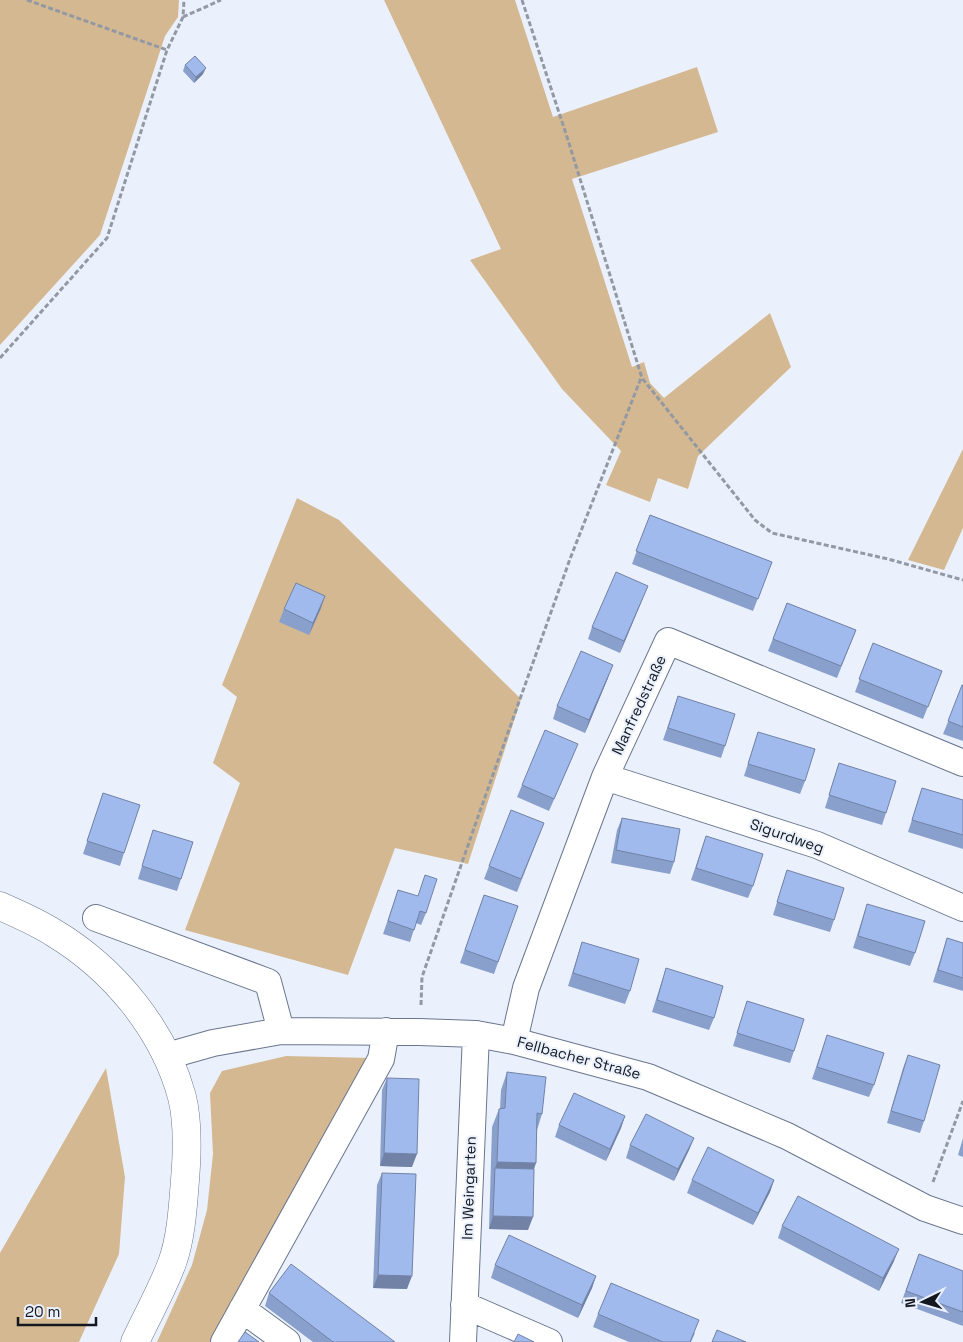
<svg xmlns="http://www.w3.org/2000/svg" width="963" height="1342" viewBox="0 0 963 1342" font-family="'Space Grotesk',sans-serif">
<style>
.green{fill:#d4b892}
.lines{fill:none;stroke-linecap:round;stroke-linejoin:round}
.minor-casing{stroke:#6a768e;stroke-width:28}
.major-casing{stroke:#6a768e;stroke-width:29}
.path{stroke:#9399a3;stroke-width:3;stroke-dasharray:5 2.5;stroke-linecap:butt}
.minor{stroke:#fff;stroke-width:26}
.major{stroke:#fff;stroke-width:28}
.wall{fill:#8aa0cc}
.shaded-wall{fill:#7182a6}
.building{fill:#a1baed;stroke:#7182a6}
.labels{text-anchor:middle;stroke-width:4;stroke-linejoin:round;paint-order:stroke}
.street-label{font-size:15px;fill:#121720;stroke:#ebf1fc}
</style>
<rect width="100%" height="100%" fill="#ebf1fc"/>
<!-- green -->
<path class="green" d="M0,0H179L178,17L165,36L100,235L0,345Z
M384,0H515L553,117L697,67L718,132L572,179L632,367L644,362L650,383L664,398L770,313L791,367L698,456L688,489L658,478L650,502L606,485L621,451L562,389L470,260L501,249Z
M963,449V528L944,570L908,560Z
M297,498L339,520L521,699L468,864L395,848L348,975L185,930L240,783L213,763L237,697L222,685Z
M286,1056L370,1058L213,1342H157L192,1265L207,1210L213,1154L210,1093L222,1071Z
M106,1068L125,1177L119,1254L79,1342H0V1253Z"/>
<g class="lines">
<defs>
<path id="minor" d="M605,777L817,845L963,908
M96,918L268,982L281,1031
M514,1041L526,988L605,777L668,641L963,763
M167,1056L213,1043L281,1031L419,1032L476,1034L514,1041L648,1077L787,1136L925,1208L963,1221
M464,1305L549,1342
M242,1309L287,1342
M224,1342L381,1059L386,1031
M463,1342L476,1034"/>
<path id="major" d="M0,906C18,914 37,922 54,933C114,969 164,1030 182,1097C188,1121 187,1156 185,1180C183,1206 181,1239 172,1263C162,1290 147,1316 135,1342"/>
</defs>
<!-- minor casing -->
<use href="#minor" class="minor-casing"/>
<!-- major casing -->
<use href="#major" class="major-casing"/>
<!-- path -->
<path class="path" d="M27,0L167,50
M522,0L567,137L642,378L755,520L772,533L888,559L963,580
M183,17L221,0
M0,358L107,238L167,50L183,17L184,0
M421,1005L422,977L480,811L570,559L641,378
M933,1182L963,1101"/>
<!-- minor -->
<use href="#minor" class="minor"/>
<!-- major -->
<use href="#major" class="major"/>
</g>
<!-- wall -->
<path class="wall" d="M185,65L203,74L194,83L183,71Z
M650,515L772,562L753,611L632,564Z
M643,598L620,653L588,639L592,627Z
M787,603L856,630L837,678L768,651Z
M321,608L309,635L279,622L284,609Z
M873,643L942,671L923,719L855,692Z
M608,678L585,733L553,719L557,706Z
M963,685V741L943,734Z
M678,696L725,746L721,758L663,740Z
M758,732L805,781L800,794L744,776Z
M573,756L549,811L517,797L522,785Z
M839,763L886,813L882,825L825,808Z
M922,788L963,800V849L908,832Z
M103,793L124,853L120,866L83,854Z
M622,818L674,862L670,874L611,863L617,830Z
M544,823L517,892L484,879L489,866Z
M153,830L181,879L177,891L138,879Z
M706,836L753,886L748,898L691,880Z
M787,870L834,920L830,932L773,915Z
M398,890L426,913L421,925L416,923L410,942L383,934Z
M484,895L518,906L494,974L460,963Z
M867,904L915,953L910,966L853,948Z
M947,938L963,943V991L933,982Z
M582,942L630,991L625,1004L568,986Z
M666,968L714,1018L709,1030L652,1012Z
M747,1001L794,1051L790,1063L733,1046Z
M827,1035L874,1085L869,1097L812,1079Z
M908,1055L924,1121L920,1133L887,1123L903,1068Z
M507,1072L542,1114L537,1130L534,1169L528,1230L489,1229L492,1127L499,1109H500L501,1090Z
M387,1078L412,1167L380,1166L382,1090Z
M625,1116L621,1128L606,1161L555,1137L559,1125Z
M694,1138L689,1150L674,1181L626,1158L630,1145Z
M963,1138V1157L958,1155Z
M382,1173L407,1289L373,1288L377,1185Z
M692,1180H774L770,1192L753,1225L687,1193Z
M782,1226L894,1261L879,1291L778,1238Z
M919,1254L963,1271V1326L901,1303Z
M495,1265L596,1276L592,1288L578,1318L491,1278Z
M269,1293L395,1342H313L265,1306Z
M598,1314L695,1333L691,1342H629L593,1327Z"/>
<!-- shaded-wall -->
<path class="shaded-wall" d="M206,68L203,74L194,83L196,77Z
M648,586L643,598L620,653L624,641Z
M325,596L321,608L309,635L313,623Z
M613,665L608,678L585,733L589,720Z
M625,1116L621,1128L606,1161L610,1149Z
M694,1138L689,1150L674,1181L678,1169Z
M384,1153L417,1154L412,1167L380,1166Z
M497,1162L536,1163L530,1181L495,1168Z
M774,1180L770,1192L753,1225L758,1213Z
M493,1216L533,1217L528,1230L489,1229Z
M899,1249L894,1261L879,1291L883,1278Z
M378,1275L412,1276L407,1289L373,1288Z
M596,1276L592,1288L578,1318L582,1305Z"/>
<!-- building -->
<path class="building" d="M195,56L206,68L196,77L185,65Z
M650,515L772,562L758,599L636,551Z
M616,572L648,586L624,641L592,627Z
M296,583L325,596L313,623L284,609Z
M787,603L856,630L841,666L773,639Z
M873,643L942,671L928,707L859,679Z
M581,651L613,665L589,720L557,706Z
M962,685H963V727L948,721Z
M678,696L735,714L725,746L668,728Z
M545,730L578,744L554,799L522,785Z
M758,732L815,749L805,781L748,764Z
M839,763L896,781L886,813L829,795Z
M922,788L963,800V835L912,820Z
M103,793L140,805L124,853L87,841Z
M511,810L544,823L521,879L489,866Z
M622,818L680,829L674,862L616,850Z
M153,830L193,842L181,879L142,866Z
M706,836L763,854L753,886L696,868Z
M787,870L844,888L834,920L777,902Z
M425,875L437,879L426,913L420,911L414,930L388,921L398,890L418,896Z
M484,895L518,906L498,962L465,950Z
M867,904L925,921L915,953L858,936Z
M947,938L963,943V978L938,970Z
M582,942L639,959L630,991L573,973Z
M666,968L723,986L714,1018L657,1000Z
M747,1001L804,1019L794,1051L737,1033Z
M827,1035L884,1053L874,1085L817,1067Z
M908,1055L940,1065L924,1121L891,1111Z
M507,1072L546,1077L542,1114L537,1113L536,1163L497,1162L499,1109L505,1108Z
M387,1078L419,1079L417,1154L384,1153Z
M574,1093L625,1116L610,1149L559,1125Z
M646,1114L694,1138L678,1169L630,1145Z
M708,1147L774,1180L758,1213L692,1180Z
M495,1168L534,1169L533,1217L493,1216Z
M382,1173L416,1174L412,1276L378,1275Z
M798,1196L899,1249L883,1278L782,1226Z
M509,1235L596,1276L582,1305L495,1265Z
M919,1254L963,1271V1312L906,1291Z
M291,1264L395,1342H333L269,1293Z
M611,1283L699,1320L690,1342H663L598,1314Z
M717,1330L746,1342H712Z
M245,1332L259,1342H238Z
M518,1334L534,1342H514Z"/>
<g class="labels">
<!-- street labels -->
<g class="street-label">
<text transform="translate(639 705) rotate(-65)" y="5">Manfredstraße</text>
<text transform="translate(787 836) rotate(19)" y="5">Sigurdweg</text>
<text transform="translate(579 1058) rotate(15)" y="5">Fellbacher Straße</text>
<text transform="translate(469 1188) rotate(-88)" y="5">Im Weingarten</text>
</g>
</g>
<!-- north arrow -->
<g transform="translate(923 1302) rotate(265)" stroke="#ebf1fc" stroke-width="4" paint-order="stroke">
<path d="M0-4L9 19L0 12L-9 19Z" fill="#121720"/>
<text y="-8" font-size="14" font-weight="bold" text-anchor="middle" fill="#121720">N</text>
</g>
<!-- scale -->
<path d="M18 1317v8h78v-8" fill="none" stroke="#121720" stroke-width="2.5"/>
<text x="25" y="1317" font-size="15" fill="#121720" stroke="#ebf1fc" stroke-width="4" paint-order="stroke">20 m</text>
</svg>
